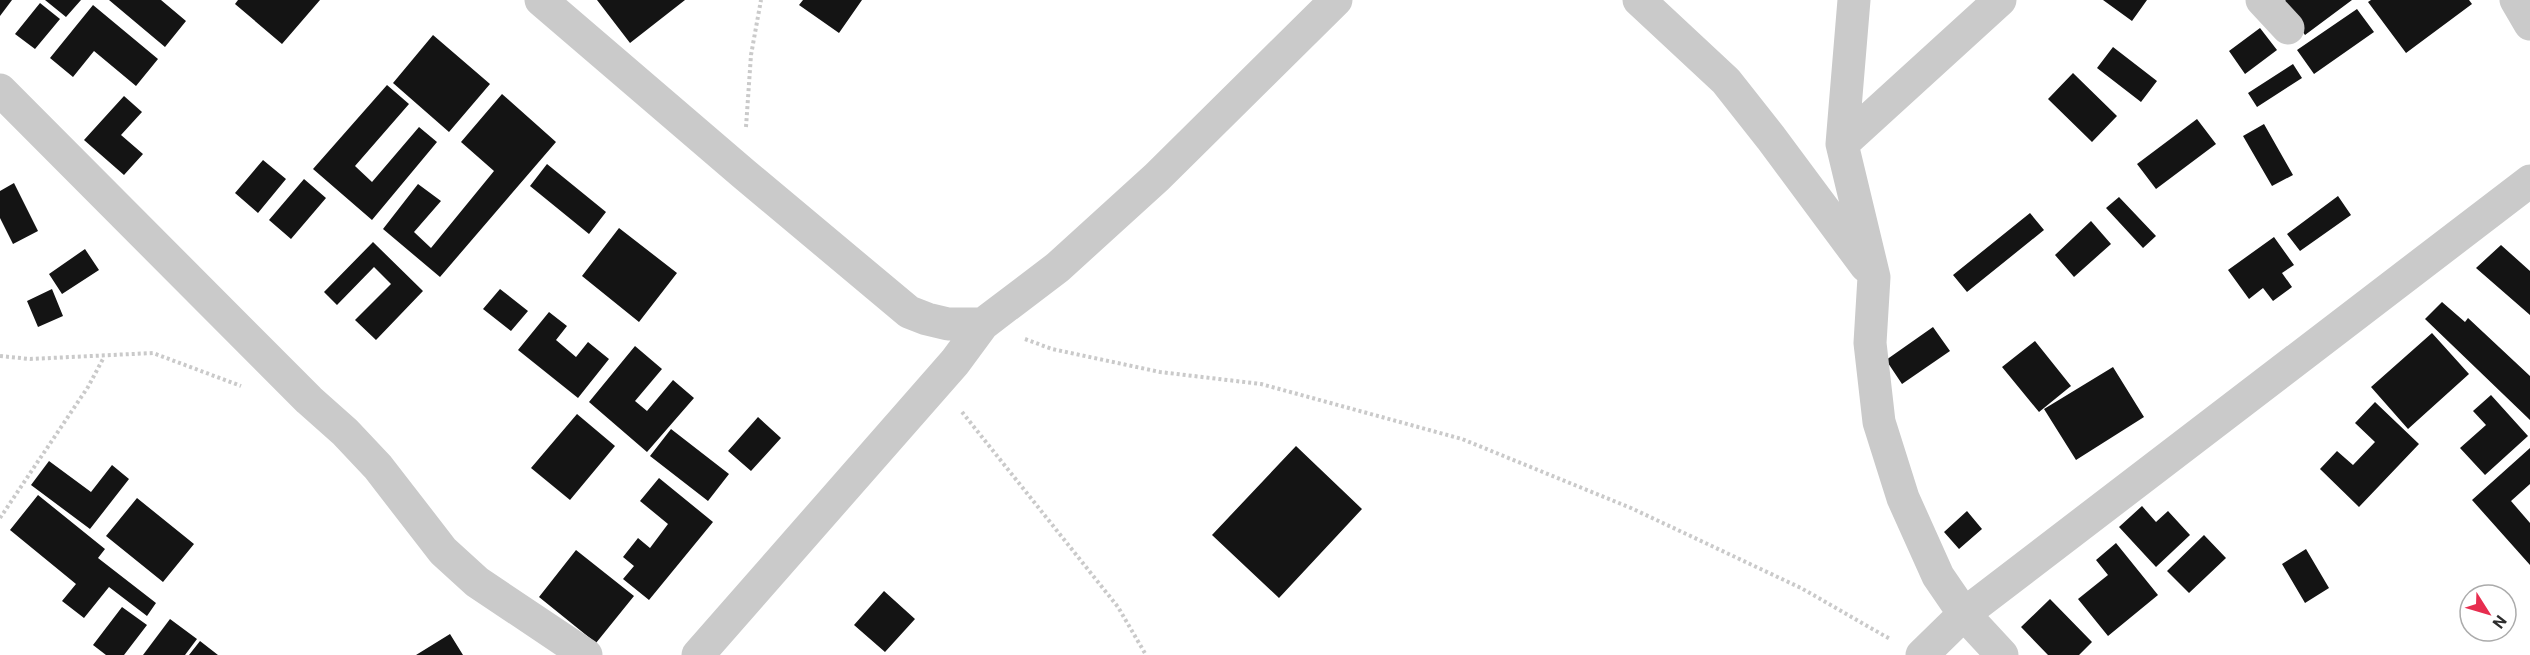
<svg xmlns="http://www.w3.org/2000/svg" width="2530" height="655" viewBox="0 0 2530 655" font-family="Roboto,sans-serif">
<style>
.building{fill:#141414}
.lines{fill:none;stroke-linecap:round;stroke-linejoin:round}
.path{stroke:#cacaca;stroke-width:4;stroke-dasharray:3 3;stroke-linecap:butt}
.minor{stroke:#cacaca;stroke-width:33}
</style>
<rect width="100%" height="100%" fill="#fff"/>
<!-- building -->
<path class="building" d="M0,0H12L0,16Z
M45,0H81L66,17Z
M109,0H161L186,21L165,47Z
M238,0H320L282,44L235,4Z
M597,0H685L630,43Z
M803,0H862L839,33L799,5Z
M2103,0H2147L2132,21Z
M2286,0H2352L2305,35L2282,3Z
M2371,0H2469L2472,4L2406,53L2368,2Z
M40,3L60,19L35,49L15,34Z
M93,5L158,59L136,86L94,51L73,77L50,58Z
M2357,9L2374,32L2314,74L2297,50Z
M2260,28L2277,50L2245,74L2229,51Z
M433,35L490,84L449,132L393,83Z
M2113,47L2157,81L2141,102L2097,68Z
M2293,64L2302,78L2257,107L2248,93Z
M2073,73L2117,116L2092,142L2048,99Z
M387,85L409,104L355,166L372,182L419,127L437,142L372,220L313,169Z
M502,94L556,142L440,277L383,229L418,184L441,201L414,232L431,248L494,171L461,142Z
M124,96L142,112L121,135L143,154L124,175L84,140Z
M2197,119L2216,144L2156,189L2137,164Z
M2264,124L2293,175L2272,186L2243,136Z
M263,160L286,179L258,213L235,193Z
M547,164L606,212L589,234L530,186Z
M304,179L326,198L291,239L269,220Z
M14,183L38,231L13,244L0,218V191Z
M2338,196L2351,215L2300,251L2287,234Z
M2119,197L2156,236L2143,248L2106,208Z
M2030,213L2044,230L1967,292L1953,275Z
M2091,221L2111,244L2074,277L2055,255Z
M619,228L677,273L639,322L582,276Z
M2274,237L2294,265L2282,273L2292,287L2273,301L2263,288L2249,299L2228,270Z
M373,242L423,291L376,340L355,320L391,284L374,267L337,305L324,292Z
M2501,245L2530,271V315L2476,268Z
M85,249L99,270L62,294L49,274Z
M52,289L63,316L38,327L27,301Z
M500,289L528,311L511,331L483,309Z
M2442,302L2465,322L2468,318L2530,376V420L2425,319Z
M549,312L567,326L556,340L576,357L588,342L609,359L578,398L518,350Z
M1933,327L1950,351L1902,384L1886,360Z
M2432,333L2469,374L2408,429L2371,387Z
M2035,341L2071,386L2039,412L2002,367Z
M635,346L662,369L635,401L647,411L673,380L694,398L647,452L589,402Z
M2113,367L2144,417L2076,460L2044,409Z
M2491,395L2528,436L2485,475L2460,448L2486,425L2473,411Z
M2375,402L2419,444L2359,507L2320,469L2337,451L2353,465L2375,442L2355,423Z
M577,414L615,446L570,500L531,468Z
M758,417L781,438L751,471L728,451Z
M671,429L729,474L708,501L650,456Z
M1296,446L1362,509L1279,598L1212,535Z
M2530,448V484L2511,501L2530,523V565L2472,500Z
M49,461L91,492L112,465L129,479L90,529L31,485Z
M659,478L713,522L649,600L623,579L634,566L623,557L638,538L650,548L668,524L640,501Z
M38,495L105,549L98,558L156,603L147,616L109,587L84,618L62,601L76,584L10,530Z
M137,498L194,544L163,582L106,536Z
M2142,506L2156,522L2168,511L2190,535L2156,567L2119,527Z
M1967,511L1982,529L1959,549L1944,532Z
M2204,535L2226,558L2189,593L2167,571Z
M2116,543L2158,595L2108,636L2078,599L2108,575L2096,560Z
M2306,549L2329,588L2305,603L2282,564Z
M576,550L634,596L596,643L539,597Z
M884,591L915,619L885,652L854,625Z
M2050,599L2092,642L2079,655H2048L2021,627Z
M122,607L147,625L124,655H106L93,645Z
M170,619L197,639L185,655H143Z
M450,634L463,655H416Z
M200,641L218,655H189Z"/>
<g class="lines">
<!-- path -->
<path class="path" d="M746,127L751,55L761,0
M1025,339L1052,349L1160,372L1261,384L1462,439L1631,508L1801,588L1890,639
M0,356L30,359L153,353L241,386
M962,412L1118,607L1146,655
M0,518L88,387L104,357"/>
<!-- minor -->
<path class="minor" d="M541,0L744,174L909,312L927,319L948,324H983L1058,267L1157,177L1336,0
M1639,0L1726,81L1771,138L1866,266
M1854,0L1842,144L1874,277L1870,343L1879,422L1903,498L1938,576L1964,614L2002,655
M2262,0L2288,28
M2516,0L2530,24
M0,90L309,400L345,432L378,467L443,551L477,582L586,655
M1842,144L2000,0
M698,655L955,362L983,324
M1922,655L1964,614L2530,181"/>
</g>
<!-- north arrow -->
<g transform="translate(2488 613) rotate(127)"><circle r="28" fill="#ffffff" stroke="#ababab" stroke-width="1.5"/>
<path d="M0-4.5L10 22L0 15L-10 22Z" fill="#e72d4f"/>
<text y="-9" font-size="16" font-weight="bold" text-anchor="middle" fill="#2d2d2d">N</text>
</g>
</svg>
